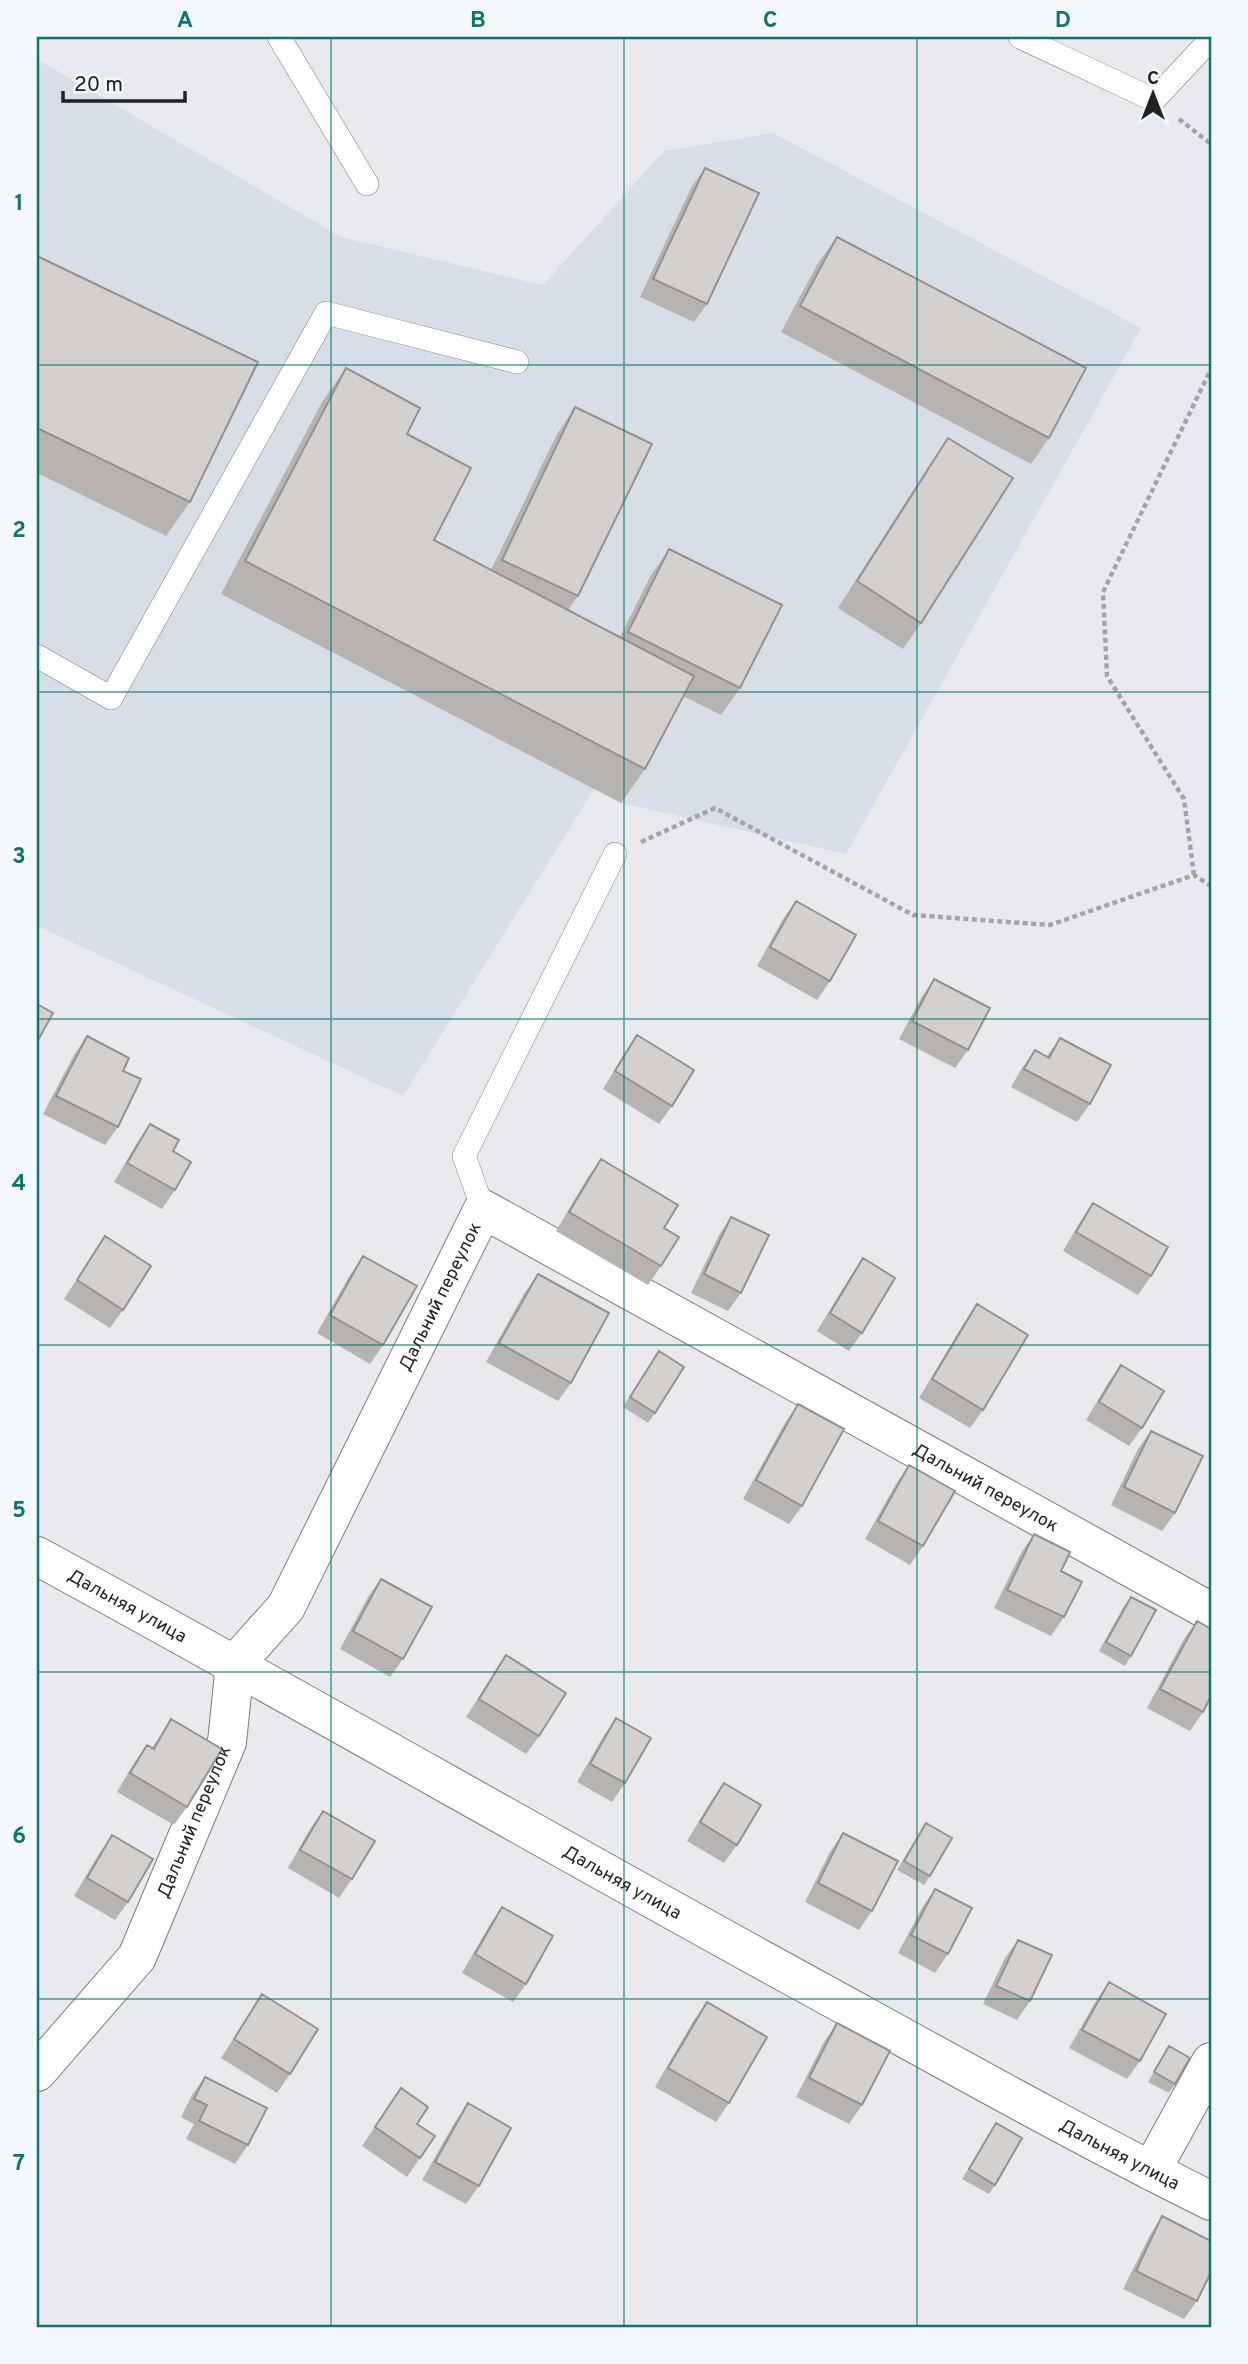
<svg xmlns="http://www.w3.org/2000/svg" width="1248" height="2364" viewBox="0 0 1248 2364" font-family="Overpass,sans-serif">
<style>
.built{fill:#d8dee8}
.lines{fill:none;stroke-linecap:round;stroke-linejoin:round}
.lane-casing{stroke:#7a7c7f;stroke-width:24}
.street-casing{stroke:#7a7c7f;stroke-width:40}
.path{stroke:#a3a4a7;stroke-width:4.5;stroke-dasharray:5 3.5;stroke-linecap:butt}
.lane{stroke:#fff;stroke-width:23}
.street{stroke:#fff;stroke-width:38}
.wall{fill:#b6b3b1}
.building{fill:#d4d0ce;stroke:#949290;stroke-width:2}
.grid{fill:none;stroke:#0f766e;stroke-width:2;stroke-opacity:0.55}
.labels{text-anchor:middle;stroke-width:7;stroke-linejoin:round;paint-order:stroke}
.street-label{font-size:18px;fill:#212223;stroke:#f5f8fb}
.neatline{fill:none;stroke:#0f766e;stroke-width:2.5}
.grid-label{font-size:23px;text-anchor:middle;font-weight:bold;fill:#0f766e}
</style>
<rect width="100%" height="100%" fill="#e8eaee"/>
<!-- built -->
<path class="built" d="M37,59L341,237L543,285L664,151L773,133L1141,328L846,854L621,803L596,786L403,1096L37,926Z"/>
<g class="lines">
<defs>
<path id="lane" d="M279,37L367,184
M1020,37L1154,100L1211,39
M37,656L111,698L326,313L517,362
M483,1209L464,1156L615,854"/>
<g id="street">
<path id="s1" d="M37,1556C313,1706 585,1864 861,2014C977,2078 1092,2142 1211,2201"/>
<path id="s2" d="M37,2072L137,1957L227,1742L235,1664L286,1607L483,1209L1211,1612"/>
<path d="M1151,2171L1211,2062"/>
</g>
</defs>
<!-- lane casing -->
<use href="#lane" class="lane-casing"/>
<!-- street casing -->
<use href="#street" class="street-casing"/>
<!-- path -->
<path class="path" d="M1179,119L1211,144
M641,842L715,808L913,915L1050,925L1194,875L1211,886
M1194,875L1184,799L1107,676L1103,592L1211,369"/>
<!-- lane -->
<use href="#lane" class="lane"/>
<!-- street -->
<use href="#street" class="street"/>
</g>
<!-- wall -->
<path class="wall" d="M705,168L707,304L694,322L640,297L692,186Z
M837,237L1049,438L1031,464L781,332L818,263Z
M37,256L190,502L166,536L37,473Z
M346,368L407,434L434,540L491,570L557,434L575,407L578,596L568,610L620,637L651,575L669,549L740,688L721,715L683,696L645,769L621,803L221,594L322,402Z
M948,438L921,623L903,649L838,608L930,464Z
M796,901L830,981L817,1000L757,966L783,919Z
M934,979L968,1050L955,1068L899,1039L921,998Z
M637,1035L672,1106L659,1124L603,1089L624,1054Z
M87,1036L123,1071L118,1127L105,1145L43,1114L74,1055Z
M1060,1038L1090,1104L1077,1122L1011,1087L1022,1068L1035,1050L1047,1056Z
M150,1124L173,1151L175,1190L162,1209L114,1182L137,1143Z
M601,1159L664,1228L661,1266L648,1285L556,1231L588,1177Z
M1093,1203L1151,1276L1138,1295L1063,1251L1080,1222Z
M731,1217L741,1293L728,1311L691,1293L719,1235Z
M105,1236L123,1310L110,1328L64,1299Z
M363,1256L383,1345L370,1364L317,1333L350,1275Z
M863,1258L862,1333L849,1351L817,1331L850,1277Z
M538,1274L571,1383L558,1401L486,1362L525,1292Z
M977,1304L983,1410L970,1428L919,1398L964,1323Z
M659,1351L655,1413L648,1423L623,1407Z
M1121,1365L1142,1428L1129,1446L1086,1420L1108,1383Z
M798,1404L802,1506L789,1524L743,1499L785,1423Z
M1151,1431L1175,1513L1162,1531L1111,1505L1138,1449Z
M909,1465L923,1546L910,1565L865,1539L896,1484Z
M1034,1534L1061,1571L1064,1617L1051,1636L994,1608L1021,1553Z
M381,1579L403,1659L390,1677L340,1649L368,1597Z
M1131,1597V1656L1125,1666L1099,1651L1124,1606Z
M1197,1621L1203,1712L1190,1731L1147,1708L1184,1639Z
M506,1655L539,1736L526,1754L466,1717Z
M616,1718L625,1783L612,1802L577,1782L603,1737Z
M171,1719L187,1807L174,1825L117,1792L134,1763L147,1745L152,1748Z
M724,1783L737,1845L724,1863L687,1841L711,1801Z
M323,1811L352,1879L339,1898L288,1868L310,1829Z
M926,1823L930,1876L924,1885L897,1870Z
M843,1833L872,1911L859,1930L805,1902L830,1852Z
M112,1835L128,1902L115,1920L74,1896L99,1854Z
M935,1889L948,1954L935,1973L898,1953L922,1908Z
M502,1907L526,1984L513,2002L462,1973L489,1926Z
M1018,1940L1030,2001L1017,2020L983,2004L1005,1958Z
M1109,1982L1140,2061L1127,2079L1069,2048L1096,2001Z
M262,1994L290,2074L277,2093L221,2058Z
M707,2002L729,2103L716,2122L655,2087L694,2020Z
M837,2023L862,2105L849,2124L796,2097L824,2042Z
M1169,2046L1175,2084L1169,2093L1148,2082Z
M205,2077L248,2145L235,2164L186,2139L194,2124L181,2117L192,2095Z
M401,2088L417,2124L435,2136L407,2177L362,2146Z
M468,2103L479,2186L466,2204L422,2180L455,2122Z
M996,2123L995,2185L989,2194L962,2179Z
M1162,2216L1197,2301L1184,2319L1123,2289L1150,2235Z"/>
<!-- building -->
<path class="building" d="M705,168L759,193L707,304L653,279Z
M837,237L1086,368L1049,438L800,306Z
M37,256L258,362L190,502L37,428Z
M346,368L420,408L407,434L471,468L434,540L694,676L645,769L245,561Z
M575,407L652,444L578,596L502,560Z
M948,438L1013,478L921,623L857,581Z
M669,549L782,605L740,688L628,632Z
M796,901L856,935L830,981L770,947Z
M934,979L990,1008L968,1050L912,1021Z
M37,1004L53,1013L37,1042Z
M637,1035L694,1070L672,1106L615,1071Z
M87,1036L129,1058L123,1071L141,1079L118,1127L56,1096Z
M1060,1038L1111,1065L1090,1104L1024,1069L1035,1050L1049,1058Z
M150,1124L179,1140L173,1151L191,1162L175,1190L127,1163Z
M601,1159L678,1205L664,1228L679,1237L661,1266L569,1212Z
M1093,1203L1168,1247L1151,1276L1076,1232Z
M731,1217L769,1235L741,1293L704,1274Z
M105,1236L151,1266L123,1310L77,1280Z
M363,1256L417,1286L383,1345L330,1315Z
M863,1258L895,1278L862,1333L830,1313Z
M538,1274L609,1313L571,1383L499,1343Z
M977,1304L1028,1335L983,1410L932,1379Z
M659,1351L684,1367L655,1413L630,1397Z
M1121,1365L1164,1391L1142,1428L1099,1402Z
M798,1404L844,1429L802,1506L756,1480Z
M1151,1431L1203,1456L1175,1513L1124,1487Z
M909,1465L955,1491L923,1546L878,1521Z
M1034,1534L1070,1552L1061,1571L1082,1582L1064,1617L1007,1590Z
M381,1579L432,1607L403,1659L353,1631Z
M1131,1597L1156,1610L1131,1656L1106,1642Z
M1197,1621L1211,1629V1696L1203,1712L1160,1689Z
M506,1655L566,1693L539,1736L479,1699Z
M616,1718L651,1738L625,1783L590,1764Z
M171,1719L222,1749L187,1807L130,1773L147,1745L154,1749Z
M724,1783L761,1805L737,1845L700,1822Z
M323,1811L375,1841L352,1879L300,1850Z
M926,1823L952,1838L930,1876L904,1861Z
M843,1833L898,1861L872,1911L818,1883Z
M112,1835L153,1859L128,1902L87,1878Z
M935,1889L972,1908L948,1954L911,1935Z
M502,1907L553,1936L526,1984L475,1954Z
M1018,1940L1052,1955L1030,2001L996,1986Z
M1109,1982L1166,2014L1140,2061L1082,2030Z
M262,1994L318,2029L290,2074L234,2039Z
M707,2002L767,2037L729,2103L668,2068Z
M837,2023L890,2051L862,2105L809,2078Z
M1169,2046L1190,2058L1175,2084L1154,2072Z
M205,2077L267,2108L248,2145L199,2121L207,2105L194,2099Z
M401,2088L428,2107L417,2124L435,2136L420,2158L375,2127Z
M468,2103L511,2128L479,2186L435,2162Z
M996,2123L1022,2138L995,2185L969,2169Z
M1162,2216L1211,2241V2272L1197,2301L1136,2271Z"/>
<!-- grid -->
<path class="grid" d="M331,37V2327M624,37V2327M917,37V2327M37,365H1211M37,692H1211M37,1019H1211M37,1345H1211M37,1672H1211M37,1999H1211"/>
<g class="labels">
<!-- street labels -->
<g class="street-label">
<text dy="6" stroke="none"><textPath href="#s2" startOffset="887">Дальний переулок</textPath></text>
<text dy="6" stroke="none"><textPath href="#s2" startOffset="1559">Дальний переулок</textPath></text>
<text dy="6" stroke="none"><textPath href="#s1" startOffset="103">Дальняя улица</textPath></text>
<text dy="6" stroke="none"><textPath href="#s2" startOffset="299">Дальний переулок</textPath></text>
<text dy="6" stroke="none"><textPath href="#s1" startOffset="670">Дальняя улица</textPath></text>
<text dy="6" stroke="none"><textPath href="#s1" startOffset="1237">Дальняя улица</textPath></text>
</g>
</g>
<!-- border -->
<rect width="1248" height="2364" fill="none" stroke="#f5f8fb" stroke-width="77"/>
<!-- north arrow -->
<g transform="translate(1153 94)" stroke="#f5f8fb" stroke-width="5" paint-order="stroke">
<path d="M0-5L12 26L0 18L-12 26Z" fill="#212223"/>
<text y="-10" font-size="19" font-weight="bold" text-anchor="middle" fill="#212223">С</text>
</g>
<!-- scale -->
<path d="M63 91v10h122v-10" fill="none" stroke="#212223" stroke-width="3.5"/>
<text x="74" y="91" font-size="21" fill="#212223" stroke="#f5f8fb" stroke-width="5" paint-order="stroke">20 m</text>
<rect x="38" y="38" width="1172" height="2288" class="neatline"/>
<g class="grid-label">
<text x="185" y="27">A</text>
<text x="478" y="27">B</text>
<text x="770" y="27">C</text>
<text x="1063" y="27">D</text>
<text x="19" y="210">1</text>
<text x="19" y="537">2</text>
<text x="19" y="863">3</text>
<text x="19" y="1190">4</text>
<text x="19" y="1517">5</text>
<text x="19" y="1843">6</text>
<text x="19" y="2170">7</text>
</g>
</svg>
